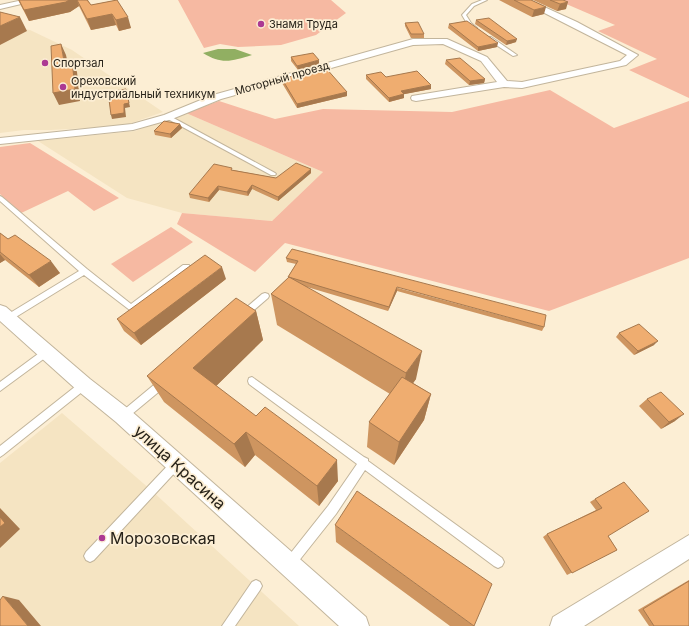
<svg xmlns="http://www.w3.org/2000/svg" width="689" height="626" viewBox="0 0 689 626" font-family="Inter,sans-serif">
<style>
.built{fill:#f5e4c2}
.green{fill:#f6b9a2}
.water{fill:#91af62}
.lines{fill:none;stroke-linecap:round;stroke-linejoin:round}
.lane-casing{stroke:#c2b59c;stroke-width:2}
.street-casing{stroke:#c2b59c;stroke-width:2}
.lane{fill:#fff;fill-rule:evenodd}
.street{fill:#fff;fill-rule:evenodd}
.wall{fill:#ce9560}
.shaded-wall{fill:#a7794e}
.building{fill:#efad70;stroke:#a7794e}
.poi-dot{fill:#ac3993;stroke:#fceed4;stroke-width:1.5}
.labels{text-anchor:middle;stroke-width:3.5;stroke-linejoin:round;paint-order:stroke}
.far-poi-label{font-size:11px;fill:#272219;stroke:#fceed4;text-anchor:start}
.far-street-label{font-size:11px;fill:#272219;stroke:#fceed4}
.near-street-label{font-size:16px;fill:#272219;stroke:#fceed4}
.near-poi-label{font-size:16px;fill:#272219;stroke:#fceed4;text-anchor:start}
</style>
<rect width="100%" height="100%" fill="#fceed4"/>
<!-- built -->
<path class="built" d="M0,24L30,30L72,50L163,112L123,126L51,130H24L0,133Z
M186,113L323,172L272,221L182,213L127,198L38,141L135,131Z
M62,413L151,490L299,626H0V463Z"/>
<!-- green -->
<path class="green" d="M178,0H331L346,13L316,35L281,45L238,47L220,44L204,48Z
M557,0H689V98L629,70L657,59L598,31L615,25Z
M550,90L614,128L689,101V258L549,311L285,243L255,272L177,224L182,213L272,221L323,172L186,113L219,101L275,119L323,109L452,112Z
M30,143L119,198L94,211L68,191L19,214L0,194V147Z
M171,227L193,242L133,282L111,264Z"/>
<!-- water -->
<path class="water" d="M218,49H235L252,55C232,61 222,65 203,53Z"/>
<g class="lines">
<defs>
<path id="lane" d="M482,0H487L474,6L466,15L471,23L477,28L474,29L468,25L462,15L472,4Z
M487,37H491L517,55L513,56L487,39Z
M168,115L275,173L276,174L275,175H271L166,118V116Z
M0,196L2,197L87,269L131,304L183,265H189L190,267L131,311L84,275L11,320H5L4,318L5,316L79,271L0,201Z
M265,293L268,294L269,296L268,298L246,317H240L239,315L240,313L262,294Z
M46,348L49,349L50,352L49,355L0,391V382Z
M252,377L364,457L368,459V461L502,558L504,562L502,566L498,568L494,566L365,470L336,514L294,567L290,569L286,567L284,563L286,559L328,506L357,464L249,384L248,381L249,378Z
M164,378L167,379L168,382L167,385L126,419L123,420L120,419L118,416L120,413L161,379Z
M84,381L87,382L88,385L87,388L3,455L0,457V446L81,382Z
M176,459L180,461L181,464L180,467L94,560L90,562L86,560L84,556L86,552L172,461Z
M256,580L260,582L262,586L260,590L235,626H222L252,582Z"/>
<path id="street" d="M23,0H38L0,9V5Z
M519,0H529L577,22L638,55L626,65L522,88L504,87L416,101L412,100L411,98L412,96L497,82L481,61L443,44L413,45L221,99L172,119L133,130L0,144V138L132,124L164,115L213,95L413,39H447L487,57L507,81L522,82L620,61L627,55Z
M0,305L6,307L90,379L130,410L366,617L369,626H339L116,422L78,391L0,321Z
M689,535V559L584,626H550L553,617Z"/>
</defs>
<!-- lane casing -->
<use href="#lane" class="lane-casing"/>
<!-- street casing -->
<use href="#street" class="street-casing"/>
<!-- lane -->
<use href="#lane" class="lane"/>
<!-- street -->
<use href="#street" class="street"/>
</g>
<!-- wall -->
<path class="wall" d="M18,0H88L91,5L117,0L131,28L119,31L116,25L91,30L79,6L70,12L29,21Z
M499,0H531L544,14L532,17Z
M533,0H563L566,9L557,11Z
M476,20L516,42L506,45L475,24Z
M405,23L424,34V38H411L405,26Z
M449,24L497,47L478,51L448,28Z
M291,57L319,64L298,70L291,61Z
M446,60L485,79L484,83L469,85L445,64Z
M366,75L431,89L404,94V98L389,102L366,79Z
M282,79L347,92V96L297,108L282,83Z
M180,124L182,128L171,138L155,135L154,131Z
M311,169V173L278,201L252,189L248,196L219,190L209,202L190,198L189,194L233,170L276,178Z
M0,233L8,239L60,273L39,287L5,260L0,263Z
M286,258L544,327L542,331L397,291L388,311L307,287L416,379L413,383L431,394L424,420L394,465L367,447L369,422L390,394L277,325L271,294L288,278V277L296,264L287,262Z
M226,279L141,345L124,331L117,319Z
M256,311L263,340L216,386L338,481L319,506L255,455L245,467L164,402L147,376Z
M619,333L654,345L634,355L616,337Z
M647,399L675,421L661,429L639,406Z
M624,482L608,536L617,550L567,575L543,537L547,534L596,510L590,502L595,499Z
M335,525L474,626H450L336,542Z
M689,580V626H649L638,610Z"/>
<!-- shaded-wall -->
<path class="shaded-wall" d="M69,0H77L79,6L70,12L29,21L24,10Z
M568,2L566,9L557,11L560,4Z
M546,7L544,14L532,17L534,10Z
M112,14L116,25L91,30L87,19Z
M20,17L27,31L0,45V26Z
M128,17L131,28L119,31L116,20Z
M517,39L516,42L506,45L507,41Z
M498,43L497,47L478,51V47Z
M61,44L66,55L70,73L64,61Z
M72,60L77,72L80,101L59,105L53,93Z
M319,60V64L298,70L297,66Z
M485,79L484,83L469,85L470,81Z
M431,85V89L400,95L401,91Z
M126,89L130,107L125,108L126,117L112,119L111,115L124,104Z
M347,92V96L297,108V104Z
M404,94V98L389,102V98Z
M180,124L182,128L171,138L170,134Z
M311,169V173L278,201V197Z
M252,185V189L248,196L247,192Z
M218,186L219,190L209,202L208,198Z
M0,254L5,260L0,263Z
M51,261L60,273L39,287L29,275Z
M222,267L226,279L141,345L134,333Z
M397,287V291L388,311L389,307Z
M256,311L263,340L206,396L193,368Z
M658,341L654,345L634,355L638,351Z
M422,351L416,379L401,400L406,373Z
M431,394L424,420L394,465L399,442Z
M684,414L675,421L661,429L669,422Z
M246,432L255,455L245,467L234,444Z
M337,460L338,481L319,506L317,486Z
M0,508L20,529L0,548Z
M3,596L19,600L41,626H28Z"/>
<!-- building -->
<path class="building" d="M19,0H69L66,2L24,10Z
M77,0H87L91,5L117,0L128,17L116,20L112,14L87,19Z
M514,0H531L546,7L534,10Z
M550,0H563L568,2L560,4Z
M0,12L20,17L0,26Z
M489,18L517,39L507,41L476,20Z
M467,21L498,43L478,47L449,24Z
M418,22L424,34H411L405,23Z
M61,44L64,61L72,60L75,89L53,93L51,46Z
M313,53L319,60L297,66L291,57Z
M460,58L485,79L470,81L446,60Z
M325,67L347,92L297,104L282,79Z
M417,71L431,85L401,91L404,94L389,98L366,75L381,72L386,77Z
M126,89L129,103L124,104V113L111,115L108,92Z
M164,121L180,124L170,134L154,131Z
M296,163L311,169L278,197L252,185L247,192L218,186L208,198L189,194L214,164L232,168L231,170L276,178Z
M0,233L8,239L15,235L51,261L29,275L0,252Z
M292,249L546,315L544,327L397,287L389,307L292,278L289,277H288L298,261L286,258Z
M205,255L222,267L134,333L117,319Z
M289,277L422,351L406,373L271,294Z
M236,298L256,311L193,368L256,416L265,407L337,460L317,486L246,432L234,444L147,376Z
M639,324L658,341L638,351L619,333Z
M402,377L431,394L399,442L369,422Z
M661,392L684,414L669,422L647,399Z
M624,482L649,511L608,536L617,550L572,573L547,534L602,508L595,499Z
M357,491L492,584L474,626L335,525Z
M0,517L5,523L0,527Z
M689,581V626H654L643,609Z
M3,596L28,626H0V600Z"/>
<!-- markers -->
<g class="poi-dot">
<circle cx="261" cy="24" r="4"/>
<circle cx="45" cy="63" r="4"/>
<circle cx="63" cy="87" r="4"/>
<circle cx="102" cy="538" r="4"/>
</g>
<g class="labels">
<!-- far-poi labels -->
<g class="far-poi-label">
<text x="269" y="28">Знамя Труда</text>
<text x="53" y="67">Спортзал</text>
<text x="71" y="85">Ореховский<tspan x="71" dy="13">индустриальный техникум</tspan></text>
</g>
<!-- far-street labels -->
<g class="far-street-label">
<text transform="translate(282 78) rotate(-16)" y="4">Моторный проезд</text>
</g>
<!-- near-street labels -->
<g class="near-street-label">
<text transform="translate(180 467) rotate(42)" y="6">улица Красина</text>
</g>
<!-- near-poi labels -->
<g class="near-poi-label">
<text x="110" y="544">Морозовская</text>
</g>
</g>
</svg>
